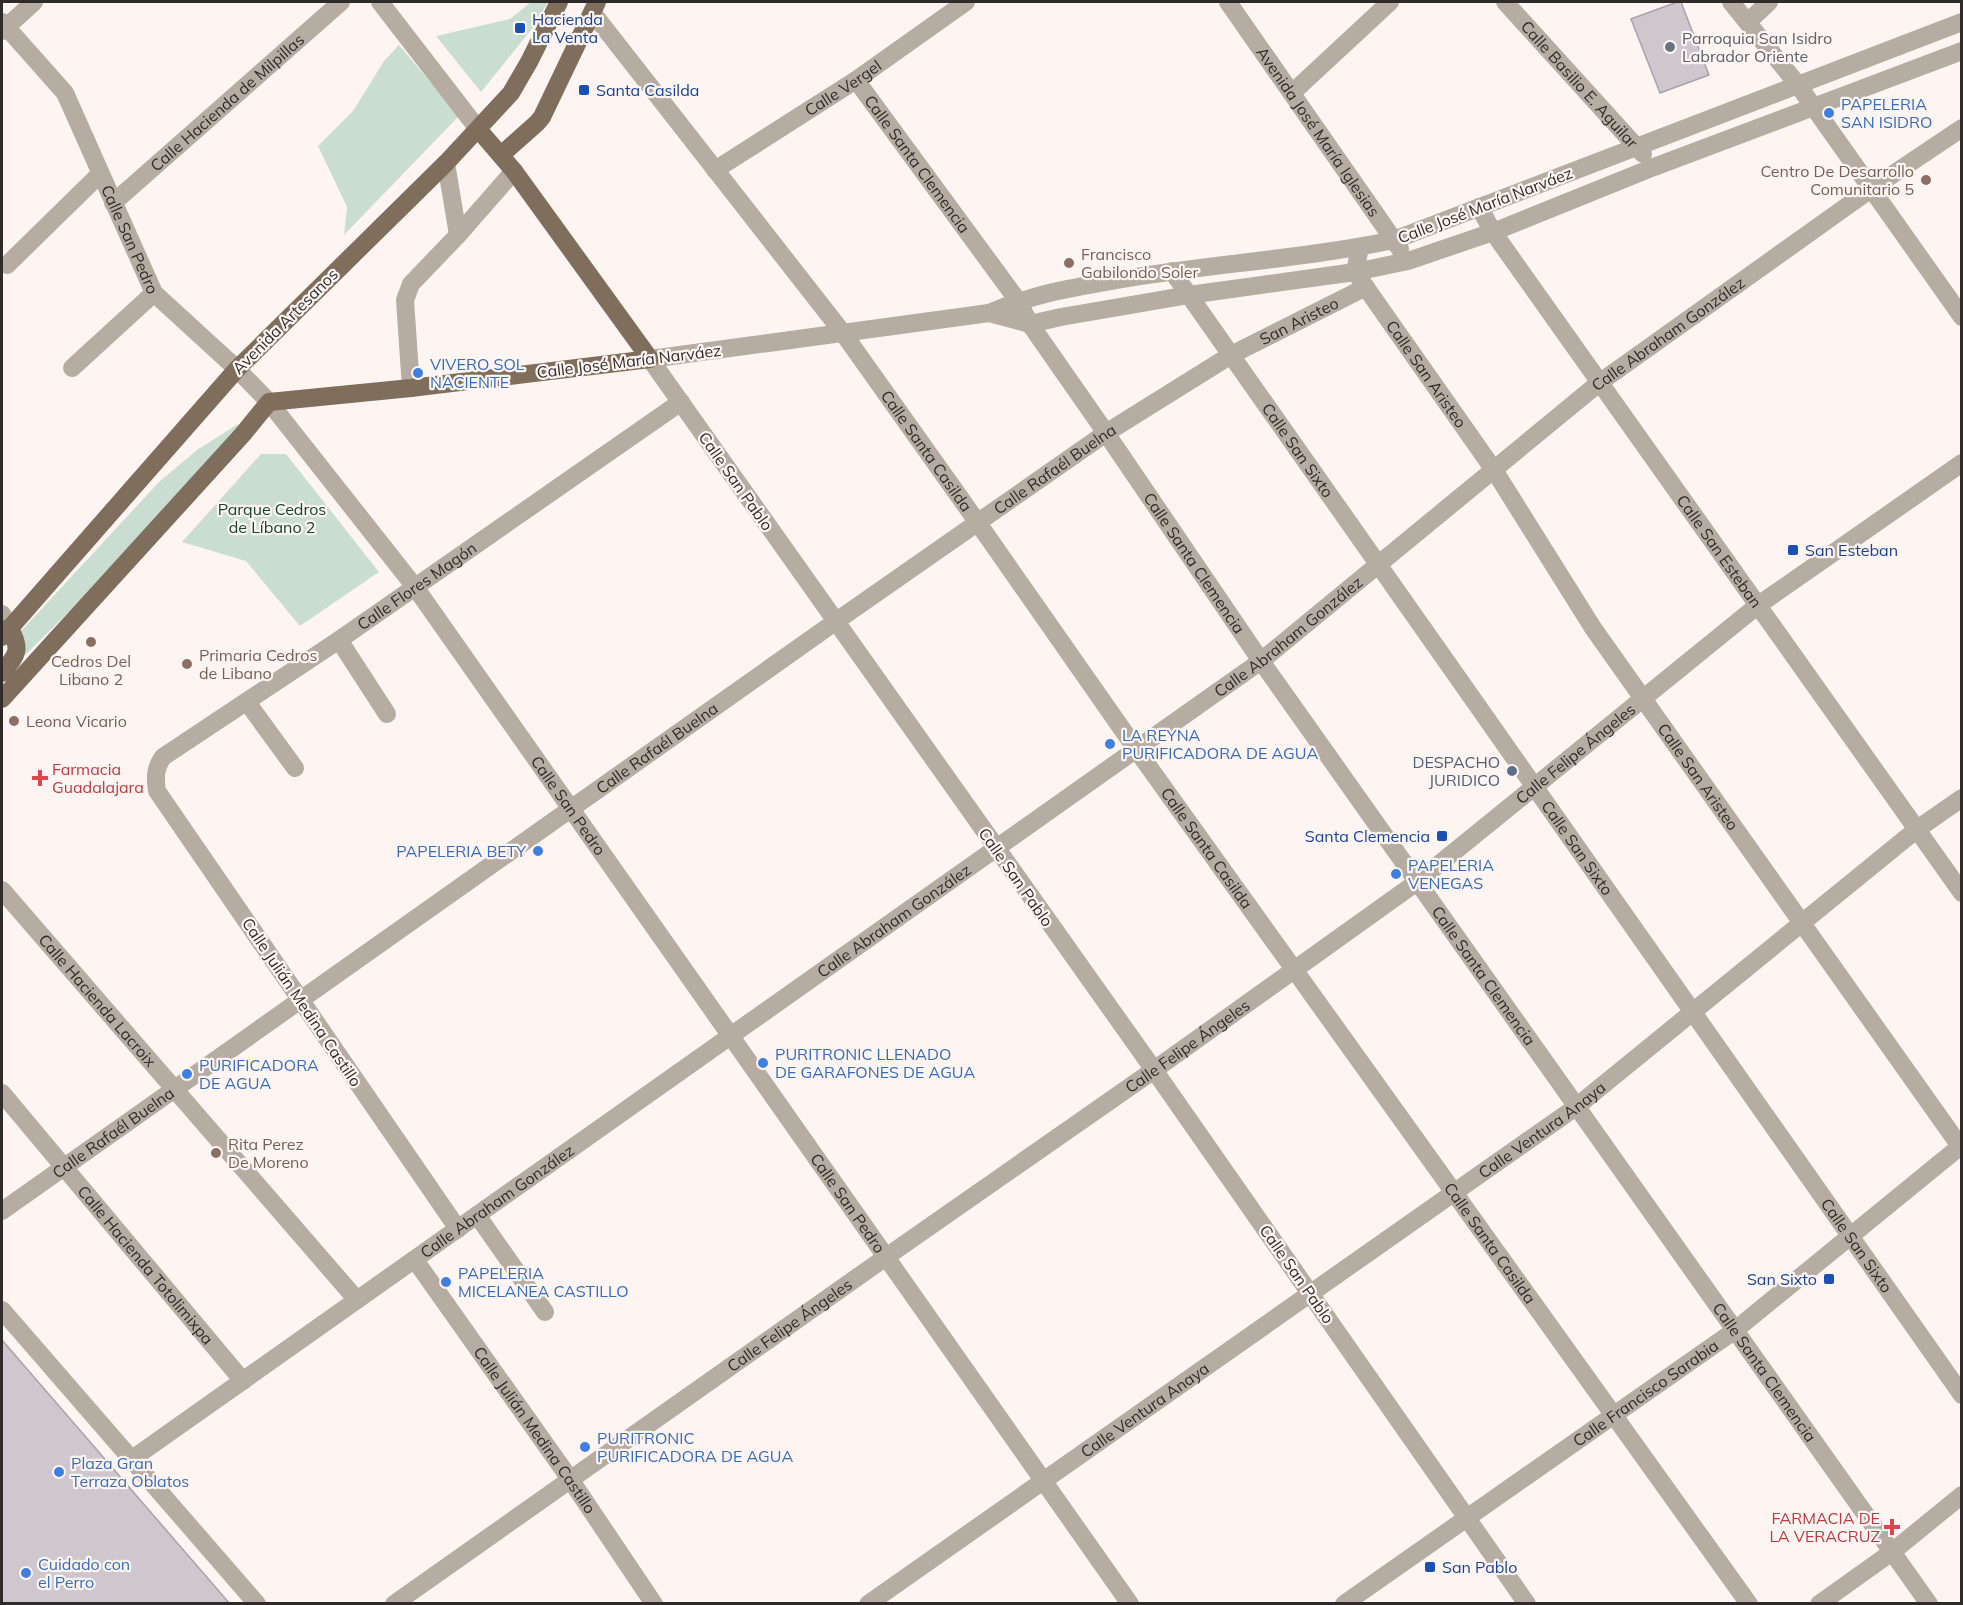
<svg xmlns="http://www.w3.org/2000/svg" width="1963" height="1605" viewBox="0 0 1963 1605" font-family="Mulish,sans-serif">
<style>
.green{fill:#c9ded0}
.building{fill:#cec7ce;stroke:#a9a2a9;stroke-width:1.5}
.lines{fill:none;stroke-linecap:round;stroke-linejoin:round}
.minor{stroke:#b6aca2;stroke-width:18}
.major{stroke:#806e5c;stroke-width:18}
.transit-dot{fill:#1a4fb4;stroke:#fef5f2;stroke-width:2}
.worship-dot{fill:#6b7280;stroke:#fef5f2;stroke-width:2}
.shop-dot{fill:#3f7fe0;stroke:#fef5f2;stroke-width:2}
.education-dot{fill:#8d6e63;stroke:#fef5f2;stroke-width:2}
.service-dot{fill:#5c6f8a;stroke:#fef5f2;stroke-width:2}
.health-dot{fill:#e0444e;stroke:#fef5f2;stroke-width:2}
.labels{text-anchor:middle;stroke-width:4.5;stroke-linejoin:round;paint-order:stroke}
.transit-label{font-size:16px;fill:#164399;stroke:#fef5f2;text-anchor:start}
.worship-label{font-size:16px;fill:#5b616d;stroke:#fef5f2;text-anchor:start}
.street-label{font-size:16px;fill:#2f2b2a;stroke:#fef5f2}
.shop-label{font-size:16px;fill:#366cbe;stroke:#fef5f2;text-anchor:start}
.education-label{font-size:16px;fill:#785e54;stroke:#fef5f2;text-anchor:start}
.park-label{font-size:16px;fill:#11452c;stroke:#fef5f2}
.service-label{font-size:16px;fill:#4e5e75;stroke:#fef5f2;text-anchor:end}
.health-label{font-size:16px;fill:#be3a42;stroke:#fef5f2;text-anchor:start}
</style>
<rect width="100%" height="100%" fill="#fef5f2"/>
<!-- green -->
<path class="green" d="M531,2H548L535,25L481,92L436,36L510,19Z
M399,45L459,116L344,235L347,207L318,146L353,111L384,61Z
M238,424L237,429L118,563L14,666L23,644L22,630L159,482L197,450Z
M261,454H286L379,572L300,626L246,561L182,542Z"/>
<!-- building -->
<path class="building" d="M1677,2H1681L1709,75L1660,93L1631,19Z
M2,1340L230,1604H2Z"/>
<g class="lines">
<!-- minor -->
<g class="minor">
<path d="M380,2L478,129"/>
<path id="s1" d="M1228,2L1400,249"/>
<path id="s2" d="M1505,2L1643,154"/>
<path d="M1731,2L1798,85L1962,317"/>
<path id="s3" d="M592,12L843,333L978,523L1136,749L1749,1604"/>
<path id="s4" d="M2,22L65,93L154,293L237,369L269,402L415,587L1130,1604"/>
<path d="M1748,22L1769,2"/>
<path d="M2,31L34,2"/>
<path id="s5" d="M856,80L1018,301L1030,324L1106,433L1261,661L1929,1604"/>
<path d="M1292,93L1390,2"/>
<path d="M446,163L458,235"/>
<path id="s6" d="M715,170L856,80L966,2"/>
<path id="s7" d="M113,203L341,2"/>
<path id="s8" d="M1479,207L1493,232L1962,893"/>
<path id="s9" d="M1360,247L1355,272L1494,470L1593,628L1962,1149"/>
<path d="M7,265L100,174"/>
<path id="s10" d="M1172,271L1962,1395"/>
<path d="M989,313L1030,324L1061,317L1189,295L1355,272L1408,261L1493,232L1654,167L1962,51"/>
<path d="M72,368L154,293"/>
<path d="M411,388L405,300L411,284L458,235L514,171"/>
<path d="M2,614L10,627"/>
<path d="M339,640L387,714"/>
<path d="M247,702L295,768"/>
<path id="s11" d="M2,890L357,1300"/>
<path id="s12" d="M2,1093L243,1381"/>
<path id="s13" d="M2,1211L835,622L1106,433L1231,355L1366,287"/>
<path d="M477,1215L545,1312"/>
<path id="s14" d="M458,1229L157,791C155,777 155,768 163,757L339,640L681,402"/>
<path id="s15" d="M415,1260L570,1479L654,1604"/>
<path d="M2,1310L257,1604"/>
<path id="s16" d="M132,1459L1261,661L1599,383L1871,189L1962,128"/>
<path id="s17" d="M394,1604L886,1257L1154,1070L1417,882L1757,606L1962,463"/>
<path id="s18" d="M868,1604L1576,1107L1916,830L1962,798"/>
<path id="s19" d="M1344,1604L1734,1331L1962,1145"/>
<path d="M1527,1604L1154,1070L650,359L989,313C1033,294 1071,288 1117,280C1209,264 1303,259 1394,240L1962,22"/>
<path d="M1819,1604L1892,1552L1962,1495"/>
</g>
<!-- major -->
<path class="major" d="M501,155L537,123L542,117L597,2
M2,637L237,369L446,163L511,93L529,62L559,2
M2,673C18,653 21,652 10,627
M2,699L243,434L269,402L411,388L650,359L514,171L478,129"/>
</g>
<!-- markers -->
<g class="transit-dot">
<rect x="514" y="22" width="12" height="12" rx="3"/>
<rect x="578" y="84" width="12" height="12" rx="3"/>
<rect x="1787" y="544" width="12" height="12" rx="3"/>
<rect x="1436" y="830" width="12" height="12" rx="3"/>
<rect x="1823" y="1273" width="12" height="12" rx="3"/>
<rect x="1424" y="1561" width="12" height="12" rx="3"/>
</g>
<circle class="worship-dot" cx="1670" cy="47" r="6"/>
<g class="shop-dot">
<circle cx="1829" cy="113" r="6"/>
<circle cx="418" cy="373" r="6"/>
<circle cx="1110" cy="744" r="6"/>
<circle cx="538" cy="851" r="6"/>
<circle cx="1396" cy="874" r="6"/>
<circle cx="763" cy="1063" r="6"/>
<circle cx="187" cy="1074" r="6"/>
<circle cx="446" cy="1282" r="6"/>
<circle cx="585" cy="1447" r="6"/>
<circle cx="59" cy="1472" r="6"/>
<circle cx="26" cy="1573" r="6"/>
</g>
<g class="education-dot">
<circle cx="1926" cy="180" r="6"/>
<circle cx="1069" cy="263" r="6"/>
<circle cx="91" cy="642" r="6"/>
<circle cx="187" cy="664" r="6"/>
<circle cx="14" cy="721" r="6"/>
<circle cx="216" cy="1153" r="6"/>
</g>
<circle class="service-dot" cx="1512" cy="771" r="6"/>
<g class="health-dot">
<path d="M37 769h6v6h6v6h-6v6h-6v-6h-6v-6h6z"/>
<path d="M1889 1518h6v6h6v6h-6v6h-6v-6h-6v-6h6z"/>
</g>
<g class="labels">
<!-- transit labels -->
<g class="transit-label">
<text x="532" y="25">Hacienda<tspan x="532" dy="18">La Venta</tspan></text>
<text x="596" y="96">Santa Casilda</text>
<text x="1805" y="556">San Esteban</text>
<text x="1430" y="842" text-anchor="end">Santa Clemencia</text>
<text x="1817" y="1285" text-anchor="end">San Sixto</text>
<text x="1442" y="1573">San Pablo</text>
</g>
<!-- worship labels -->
<g class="worship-label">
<text x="1682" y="44">Parroquia San Isidro<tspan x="1682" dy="18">Labrador Oriente</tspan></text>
</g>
<!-- street labels -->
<g class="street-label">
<text dy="6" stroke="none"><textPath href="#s2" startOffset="111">Calle Basilio E. Aguilar</textPath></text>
<text dy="6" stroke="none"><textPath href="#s6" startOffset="152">Calle Vergel</textPath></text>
<text dy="6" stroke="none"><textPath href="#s7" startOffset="152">Calle Hacienda de Milpillas</textPath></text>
<text dy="6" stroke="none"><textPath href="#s1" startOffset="158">Avenida José María Iglesias</textPath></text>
<text dy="6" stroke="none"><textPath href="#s5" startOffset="104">Calle Santa Clemencia</textPath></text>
<text transform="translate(1485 205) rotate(-21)" y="6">Calle José María Narváez</text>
<text dy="6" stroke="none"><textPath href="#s4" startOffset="255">Calle San Pedro</textPath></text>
<text transform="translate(285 321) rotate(-45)" y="6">Avenida Artesanos</text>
<text dy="6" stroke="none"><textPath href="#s13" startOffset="1574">San Aristeo</textPath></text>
<text dy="6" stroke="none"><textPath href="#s16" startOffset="1905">Calle Abraham González</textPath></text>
<text transform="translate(629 361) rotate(-7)" y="6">Calle José María Narváez</text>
<text dy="6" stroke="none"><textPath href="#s9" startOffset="150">Calle San Aristeo</textPath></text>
<text dy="6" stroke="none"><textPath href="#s10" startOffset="219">Calle San Sixto</textPath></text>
<text dy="6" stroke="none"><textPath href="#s3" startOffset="552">Calle Santa Casilda</textPath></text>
<text dy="6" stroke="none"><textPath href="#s13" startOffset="1288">Calle Rafaél Buelna</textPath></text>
<text transform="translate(736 481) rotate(55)" y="6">Calle San Pablo</text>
<text dy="6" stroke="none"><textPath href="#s8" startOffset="420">Calle San Esteban</textPath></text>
<text dy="6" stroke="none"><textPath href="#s5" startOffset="590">Calle Santa Clemencia</textPath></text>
<text dy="6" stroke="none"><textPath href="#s14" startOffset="873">Calle Flores Magón</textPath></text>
<text dy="6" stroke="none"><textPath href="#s16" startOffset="1419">Calle Abraham González</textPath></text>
<text dy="6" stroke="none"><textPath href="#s13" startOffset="802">Calle Rafaél Buelna</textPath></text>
<text dy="6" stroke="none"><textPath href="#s17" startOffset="1456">Calle Felipe Ángeles</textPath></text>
<text dy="6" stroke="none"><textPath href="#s9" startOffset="636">Calle San Aristeo</textPath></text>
<text dy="6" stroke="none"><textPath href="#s4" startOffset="975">Calle San Pedro</textPath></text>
<text dy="6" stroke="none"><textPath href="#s10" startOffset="705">Calle San Sixto</textPath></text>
<text dy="6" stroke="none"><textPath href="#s3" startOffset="1038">Calle Santa Casilda</textPath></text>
<text transform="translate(1016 877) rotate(55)" y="6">Calle San Pablo</text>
<text dy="6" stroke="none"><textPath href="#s16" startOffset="933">Calle Abraham González</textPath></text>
<text dy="6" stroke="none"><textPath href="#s5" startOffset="1094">Calle Santa Clemencia</textPath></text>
<text dy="6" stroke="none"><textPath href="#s11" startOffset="146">Calle Hacienda Lacroix</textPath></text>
<text transform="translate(302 1002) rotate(56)" y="6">Calle Julián Medina Castillo</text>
<text dy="6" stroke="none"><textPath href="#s17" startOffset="970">Calle Felipe Ángeles</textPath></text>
<text dy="6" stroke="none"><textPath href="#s18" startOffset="824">Calle Ventura Anaya</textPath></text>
<text dy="6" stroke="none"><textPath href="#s13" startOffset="136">Calle Rafaél Buelna</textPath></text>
<text dy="6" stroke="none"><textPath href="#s16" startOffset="447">Calle Abraham González</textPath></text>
<text dy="6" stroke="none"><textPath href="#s4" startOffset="1461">Calle San Pedro</textPath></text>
<text dy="6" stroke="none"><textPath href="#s3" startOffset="1524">Calle Santa Casilda</textPath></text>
<text dy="6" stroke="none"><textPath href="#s10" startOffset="1191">Calle San Sixto</textPath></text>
<text dy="6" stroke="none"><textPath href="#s12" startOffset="224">Calle Hacienda Totolimixpa</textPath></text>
<text transform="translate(1297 1274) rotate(55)" y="6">Calle San Pablo</text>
<text dy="6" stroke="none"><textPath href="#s17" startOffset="484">Calle Felipe Ángeles</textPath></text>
<text dy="6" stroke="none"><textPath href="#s5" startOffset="1580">Calle Santa Clemencia</textPath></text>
<text dy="6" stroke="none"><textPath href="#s19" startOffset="368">Calle Francisco Sarabia</textPath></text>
<text dy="6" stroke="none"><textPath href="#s18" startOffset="338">Calle Ventura Anaya</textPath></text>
<text dy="6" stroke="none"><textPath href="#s15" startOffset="208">Calle Julián Medina Castillo</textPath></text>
</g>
<!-- shop labels -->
<g class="shop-label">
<text x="1841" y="110">PAPELERIA<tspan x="1841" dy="18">SAN ISIDRO</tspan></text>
<text x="430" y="370">VIVERO SOL<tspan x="430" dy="18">NACIENTE</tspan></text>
<text x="1122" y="741">LA REYNA<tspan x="1122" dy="18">PURIFICADORA DE AGUA</tspan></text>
<text x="526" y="857" text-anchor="end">PAPELERIA BETY</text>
<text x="1408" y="871">PAPELERIA<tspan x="1408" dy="18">VENEGAS</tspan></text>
<text x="775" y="1060">PURITRONIC LLENADO<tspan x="775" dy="18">DE GARAFONES DE AGUA</tspan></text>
<text x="199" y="1071">PURIFICADORA<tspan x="199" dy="18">DE AGUA</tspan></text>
<text x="458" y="1279">PAPELERIA<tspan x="458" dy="18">MICELANEA CASTILLO</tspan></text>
<text x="597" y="1444">PURITRONIC<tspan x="597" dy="18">PURIFICADORA DE AGUA</tspan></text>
<text x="71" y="1469">Plaza Gran<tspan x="71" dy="18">Terraza Oblatos</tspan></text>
<text x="38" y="1570">Cuidado con<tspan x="38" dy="18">el Perro</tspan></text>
</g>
<!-- education labels -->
<g class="education-label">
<text x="1914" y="177" text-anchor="end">Centro De Desarrollo<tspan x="1914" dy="18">Comunitario 5</tspan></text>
<text x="1081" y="260">Francisco<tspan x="1081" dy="18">Gabilondo Soler</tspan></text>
<text x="199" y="661">Primaria Cedros<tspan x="199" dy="18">de Libano</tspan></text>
<text x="91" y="667" text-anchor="middle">Cedros Del<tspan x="91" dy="18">Libano 2</tspan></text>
<text x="26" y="727">Leona Vicario</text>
<text x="228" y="1150">Rita Perez<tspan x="228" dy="18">De Moreno</tspan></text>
</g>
<!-- park labels -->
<g class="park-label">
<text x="272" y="515">Parque Cedros<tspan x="272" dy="18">de Líbano 2</tspan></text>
</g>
<!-- service labels -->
<g class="service-label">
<text x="1500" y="768">DESPACHO<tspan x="1500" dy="18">JURIDICO</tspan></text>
</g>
<!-- health labels -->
<g class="health-label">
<text x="52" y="775">Farmacia<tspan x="52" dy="18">Guadalajara</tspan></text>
<text x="1880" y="1524" text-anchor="end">FARMACIA DE<tspan x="1880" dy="18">LA VERACRUZ</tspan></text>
</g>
</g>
<!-- border -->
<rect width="1963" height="1605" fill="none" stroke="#2f2b2a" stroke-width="6"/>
</svg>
